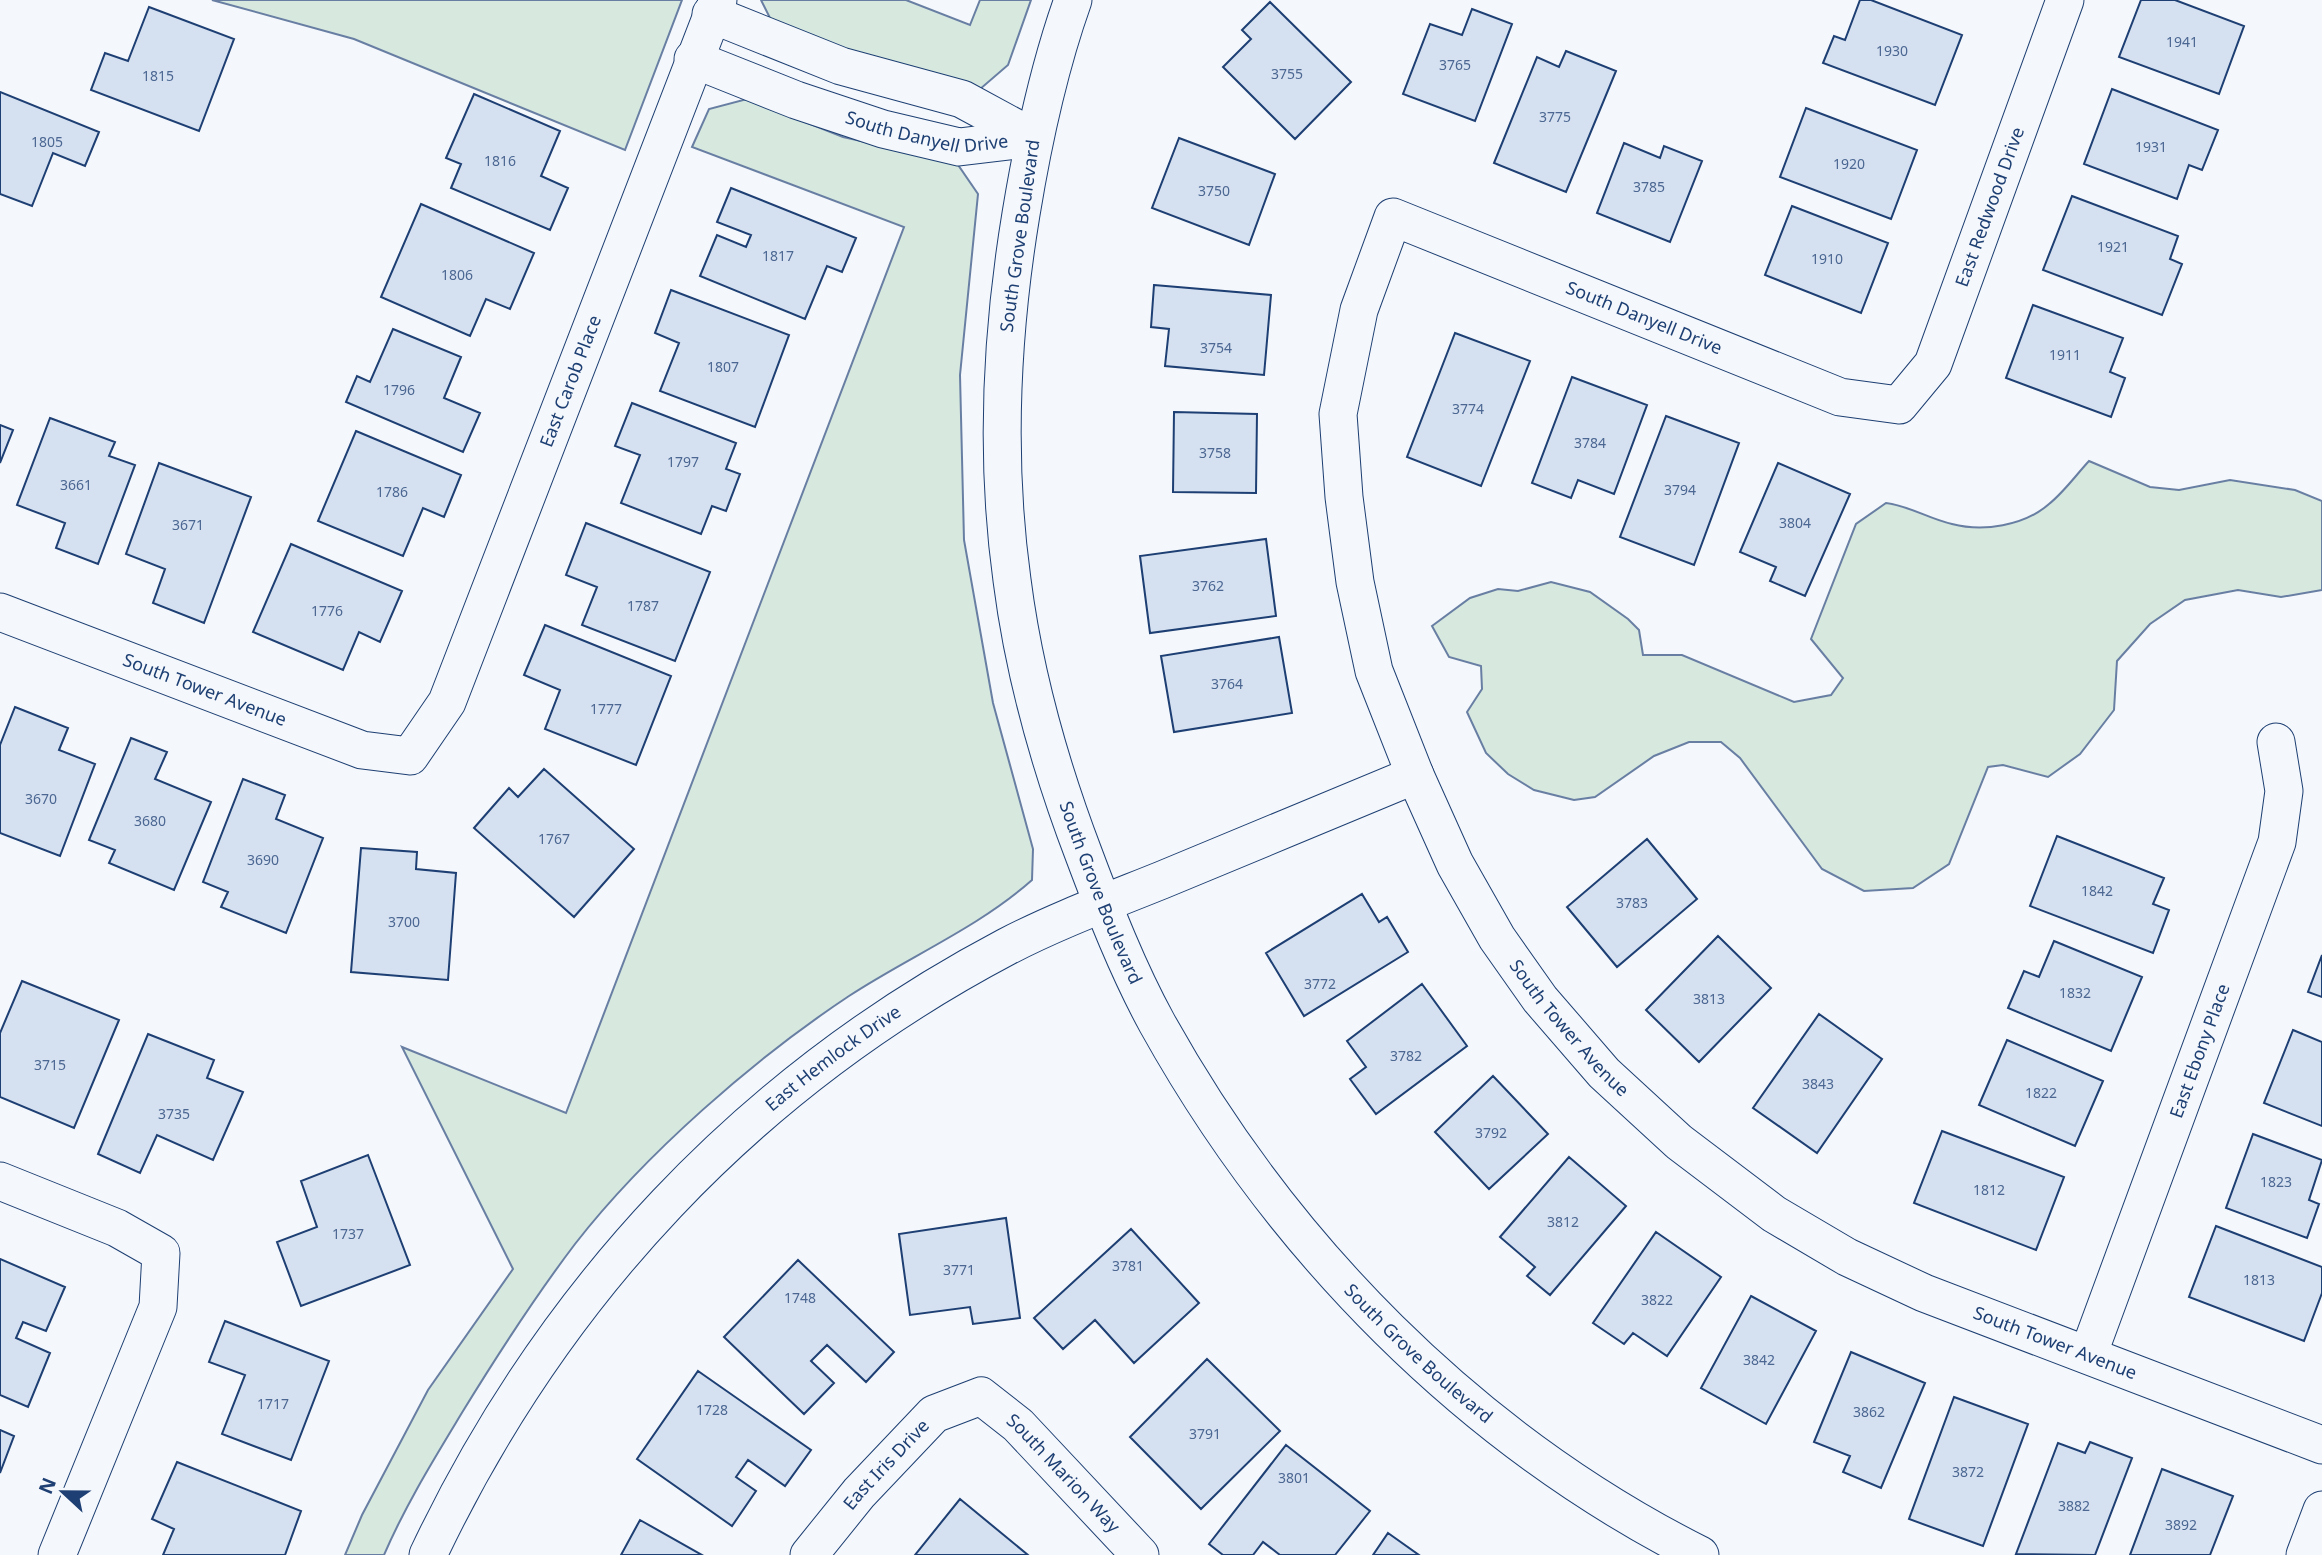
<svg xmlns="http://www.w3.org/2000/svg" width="2322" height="1555" viewBox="0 0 2322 1555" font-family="'Noto Sans',sans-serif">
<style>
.green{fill:#d7e8df;stroke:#687fa3;stroke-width:2}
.building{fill:#d5e0f0;stroke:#1d3f73;stroke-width:2}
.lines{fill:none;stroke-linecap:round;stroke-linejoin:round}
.minor-casing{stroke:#1d3f73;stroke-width:39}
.minor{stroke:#f4f7fb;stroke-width:37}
.labels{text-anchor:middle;stroke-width:5;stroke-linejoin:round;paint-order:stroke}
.number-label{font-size:14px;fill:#4b6792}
.street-label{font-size:18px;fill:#1d3f73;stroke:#f4f7fb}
</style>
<rect width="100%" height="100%" fill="#f4f7fb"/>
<!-- green -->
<path class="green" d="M212,0H682L625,150L354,39Z
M761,0H906L970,25L980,0H1031L1008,65L979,90L775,28Z
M747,99L843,137L956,162L978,194L960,375L964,540L993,703L1033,849L1032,880C978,928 910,956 849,996C754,1059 645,1154 575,1244C534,1298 498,1354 463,1411C434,1459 406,1504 384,1555H345L362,1515L428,1390L513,1269L402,1047L566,1113L904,227L692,147L709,109Z
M2089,461L2150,487L2179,490L2230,480L2295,490L2322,501V590L2281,597L2238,590L2185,600L2150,624L2117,661L2114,710L2080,754L2048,777L2003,765L1988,767L1949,864L1913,888L1864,891L1822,869L1740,758L1721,742H1689L1654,756L1595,797L1574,800L1534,790L1508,774L1486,753L1467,712L1482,689L1481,666L1449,657L1432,626L1470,598L1498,589L1518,591L1551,582L1590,592L1628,619L1639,630L1643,655H1682L1794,702L1831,695L1843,678L1811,639L1856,524L1886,503C1910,506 1929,519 1952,524C1983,532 2024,526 2049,504C2064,492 2076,475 2089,461Z"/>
<!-- building -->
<path class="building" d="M1860,0H1871L1962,35L1935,105L1823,63L1834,36L1845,40Z
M2141,0H2175L2244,26L2219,94L2119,57Z
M1270,2L1351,82L1295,139L1223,67L1251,39L1242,30Z
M149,7L234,39L199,131L91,90L105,53L128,61Z
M1472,9L1512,24L1475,121L1403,94L1430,24L1462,35Z
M1566,51L1616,71L1566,192L1494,163L1537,57L1559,67Z
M2112,89L2218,130L2202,170L2189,165L2177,199L2084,164Z
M0,92L99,132L85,166L53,153L32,206L0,194Z
M474,94L560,131L541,176L568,188L550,230L451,188L461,164L446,158Z
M1806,108L1917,150L1891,219L1780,177Z
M1179,138L1275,174L1249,245L1152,208Z
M1624,143L1660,158L1664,146L1702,161L1670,242L1597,213Z
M731,188L856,238L842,272L827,266L805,319L700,276L717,235L746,247L751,235L717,222Z
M2072,196L2178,236L2170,259L2182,264L2162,315L2043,270Z
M421,204L534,253L510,309L486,299L470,336L381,297Z
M1792,206L1888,243L1861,313L1765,275Z
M1154,285L1271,295L1264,375L1165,366L1169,329L1151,327Z
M671,290L789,335L755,427L660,391L679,343L655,333Z
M2033,305L2123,338L2110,372L2125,378L2111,417L2006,378Z
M393,329L461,357L444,398L480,413L463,452L346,402L357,376L370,382Z
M1455,333L1530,361L1481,486L1407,457Z
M1572,377L1647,405L1614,494L1578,480L1571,498L1532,483Z
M632,403L736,443L726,469L740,474L726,511L712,506L701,534L621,503L640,455L615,446Z
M1174,412L1257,414L1256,493L1173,492Z
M1666,416L1739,443L1694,565L1620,537Z
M50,418L115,442L109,456L135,465L98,564L56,548L65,523L17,505Z
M0,425L13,430L0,463Z
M356,431L461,475L444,517L423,508L403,556L318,521Z
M159,463L251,497L204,623L153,603L165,569L126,554Z
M1778,463L1850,494L1805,596L1770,581L1776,567L1740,552Z
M586,523L710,572L675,661L582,625L597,587L566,575Z
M1266,539L1276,616L1150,633L1140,556Z
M291,544L402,591L380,642L359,632L343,670L253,632Z
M545,625L671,676L636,765L545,729L560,690L524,675Z
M1279,637L1292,713L1174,732L1161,656Z
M15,707L68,728L59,750L95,764L60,856L0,833V745Z
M131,738L167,752L155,779L211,802L174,890L109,863L115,850L89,840Z
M544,769L634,849L574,917L474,828L509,788L518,797Z
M243,779L285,795L276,819L323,838L286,933L221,907L228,892L203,882Z
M2057,836L2164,878L2153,904L2169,910L2153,953L2030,906Z
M1647,839L1697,899L1617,967L1567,907Z
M361,848L417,852L416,869L456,873L448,980L351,972Z
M1362,894L1379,922L1387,917L1408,952L1304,1016L1266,953Z
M1718,936L1771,988L1699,1062L1646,1010Z
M2054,941L2142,977L2111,1051L2008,1008L2024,971L2039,977Z
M2322,955V997L2308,992Z
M22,981L119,1020L74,1128L0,1097V1033Z
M1422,984L1467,1046L1376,1114L1350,1079L1366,1067L1347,1041Z
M1819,1014L1882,1059L1817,1153L1753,1108Z
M2293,1030L2322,1042V1126L2264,1103Z
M148,1034L214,1060L207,1078L243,1092L213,1160L157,1135L140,1173L98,1154Z
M2007,1040L2103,1081L2075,1146L1979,1105Z
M1493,1076L1548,1134L1489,1189L1435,1132Z
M1942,1131L2064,1177L2036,1250L1914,1203Z
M2253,1134L2322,1160L2309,1200L2319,1204L2307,1238L2226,1208Z
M368,1155L410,1265L301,1306L277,1242L317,1227L301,1181Z
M1569,1157L1626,1206L1550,1295L1527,1276L1535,1267L1500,1237Z
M1006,1218L1020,1318L973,1324L970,1307L910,1315L899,1234Z
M2216,1226L2322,1267V1293L2304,1341L2189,1297Z
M1131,1229L1199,1303L1134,1363L1095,1320L1063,1349L1034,1318Z
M1656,1232L1721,1277L1667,1356L1633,1333L1624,1344L1593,1323Z
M0,1259L65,1287L46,1331L23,1322L16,1338L50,1353L28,1407L0,1395Z
M798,1260L894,1352L866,1382L827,1345L811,1361L834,1383L804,1414L724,1337Z
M1751,1296L1816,1331L1766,1424L1701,1388Z
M225,1321L329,1361L291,1460L222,1434L245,1375L209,1362Z
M1851,1352L1925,1383L1881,1488L1843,1472L1850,1456L1814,1442Z
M1207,1359L1280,1431L1201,1509L1130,1437Z
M698,1371L811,1450L785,1486L748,1460L736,1477L756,1491L732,1526L637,1459Z
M1954,1397L2028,1424L1983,1546L1909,1519Z
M0,1430L14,1436L0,1473Z
M2090,1442L2132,1458L2095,1555L2016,1554L2058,1443L2085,1453Z
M1286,1445L1370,1511L1335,1555H1280L1263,1542L1253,1555H1223L1209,1544Z
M177,1462L301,1511L285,1555H163L174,1529L152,1519Z
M2162,1469L2233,1496L2210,1555H2130Z
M960,1499L1028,1555H915Z
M640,1520L702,1555H621Z
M1388,1533L1419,1555H1373Z"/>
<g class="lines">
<defs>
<g id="minor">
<path id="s1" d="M1073,0C1048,70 1033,141 1021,214C1001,335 995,457 1012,580C1024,674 1050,766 1084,855C1105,911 1128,970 1157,1023C1282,1248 1470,1439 1700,1555"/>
<path id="s2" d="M2065,0L1933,364L1899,405L1840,397L1393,217L1359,310L1338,414L1344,497L1355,582L1374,671L1415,775L1455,864L1497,938L1540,999L1604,1073L1679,1142L1774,1214L1847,1257L1924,1293L2322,1445"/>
<path d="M711,14L841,66L962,99L1034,138"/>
<path id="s3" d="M693,59L796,100L883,129L959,147L1034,138"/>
<path id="s4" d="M0,612L362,750L410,756L447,702L718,0"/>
<path d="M0,1181L117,1228L161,1253L158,1307L57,1555"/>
<path id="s5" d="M2088,1355L2277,842L2284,791L2276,742"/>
<path id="s6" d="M428,1555C552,1293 748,1083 1006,947C1056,921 1110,901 1162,880C1246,845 1331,810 1415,775"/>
<path id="s7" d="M809,1555L859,1493L934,1414L981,1396L1018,1425L1140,1555"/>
<path d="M2305,1555L2322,1510"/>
</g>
</defs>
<!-- minor casing -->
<use href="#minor" class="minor-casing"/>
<!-- minor -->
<use href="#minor" class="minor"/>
</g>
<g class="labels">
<!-- number labels -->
<g class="number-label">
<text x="2182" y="47">1941</text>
<text x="1892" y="56">1930</text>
<text x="1455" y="70">3765</text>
<text x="1287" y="79">3755</text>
<text x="158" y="81">1815</text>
<text x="1555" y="122">3775</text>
<text x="47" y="147">1805</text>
<text x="2151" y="152">1931</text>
<text x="500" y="166">1816</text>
<text x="1849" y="169">1920</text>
<text x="1649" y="192">3785</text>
<text x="1214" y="196">3750</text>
<text x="2113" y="252">1921</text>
<text x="778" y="261">1817</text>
<text x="1827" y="264">1910</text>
<text x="457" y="280">1806</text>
<text x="1216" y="353">3754</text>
<text x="2065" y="360">1911</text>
<text x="723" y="372">1807</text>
<text x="399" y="395">1796</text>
<text x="1468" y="414">3774</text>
<text x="1590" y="448">3784</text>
<text x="1215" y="458">3758</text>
<text x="683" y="467">1797</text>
<text x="76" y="490">3661</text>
<text x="1680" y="495">3794</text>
<text x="392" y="497">1786</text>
<text x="1795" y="528">3804</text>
<text x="188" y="530">3671</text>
<text x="1208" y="591">3762</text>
<text x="643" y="611">1787</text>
<text x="327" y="616">1776</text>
<text x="1227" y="689">3764</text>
<text x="606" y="714">1777</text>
<text x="41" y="804">3670</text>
<text x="150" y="826">3680</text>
<text x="554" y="844">1767</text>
<text x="263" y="865">3690</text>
<text x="2097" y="896">1842</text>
<text x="1632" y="908">3783</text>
<text x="404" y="927">3700</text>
<text x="1320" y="989">3772</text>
<text x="2075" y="998">1832</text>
<text x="1709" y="1004">3813</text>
<text x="1406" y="1061">3782</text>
<text x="50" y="1070">3715</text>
<text x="1818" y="1089">3843</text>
<text x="2041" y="1098">1822</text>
<text x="174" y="1119">3735</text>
<text x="1491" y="1138">3792</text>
<text x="2276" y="1187">1823</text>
<text x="1989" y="1195">1812</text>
<text x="1563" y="1227">3812</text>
<text x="348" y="1239">1737</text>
<text x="1128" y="1271">3781</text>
<text x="959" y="1275">3771</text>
<text x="2259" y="1285">1813</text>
<text x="800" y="1303">1748</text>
<text x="1657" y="1305">3822</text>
<text x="1759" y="1365">3842</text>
<text x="273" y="1409">1717</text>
<text x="712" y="1415">1728</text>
<text x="1869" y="1417">3862</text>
<text x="1205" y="1439">3791</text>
<text x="1968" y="1477">3872</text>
<text x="1294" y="1483">3801</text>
<text x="2074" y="1511">3882</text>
<text x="2181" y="1530">3892</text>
</g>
<!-- street labels -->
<g class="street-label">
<text dy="6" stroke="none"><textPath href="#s3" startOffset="247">South Danyell Drive</textPath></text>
<text transform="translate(1990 207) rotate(-70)" y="6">East Redwood Drive</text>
<text transform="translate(1020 236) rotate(-82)" y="6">South Grove Boulevard</text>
<text transform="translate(1644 318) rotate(22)" y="6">South Danyell Drive</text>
<text dy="6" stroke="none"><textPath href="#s4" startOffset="845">East Carob Place</textPath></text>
<text dy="6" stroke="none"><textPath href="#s4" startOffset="219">South Tower Avenue</textPath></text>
<text dy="6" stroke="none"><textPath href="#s1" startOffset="914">South Grove Boulevard</textPath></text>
<text dy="6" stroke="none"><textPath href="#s2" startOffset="1857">South Tower Avenue</textPath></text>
<text dy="6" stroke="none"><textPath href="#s5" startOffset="324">East Ebony Place</textPath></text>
<text dy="6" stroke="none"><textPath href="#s6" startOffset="648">East Hemlock Drive</textPath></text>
<text dy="6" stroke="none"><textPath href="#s2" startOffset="2445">South Tower Avenue</textPath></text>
<text dy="6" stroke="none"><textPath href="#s1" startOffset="1480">South Grove Boulevard</textPath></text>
<text dy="6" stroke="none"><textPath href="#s7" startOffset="119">East Iris Drive</textPath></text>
<text dy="6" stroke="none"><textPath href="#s7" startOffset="352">South Marion Way</textPath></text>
</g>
</g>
<!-- north arrow -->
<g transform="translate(63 1492) rotate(292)" stroke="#f4f7fb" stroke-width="5" paint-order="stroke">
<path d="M0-5L12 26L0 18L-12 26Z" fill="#1d3f73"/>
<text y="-10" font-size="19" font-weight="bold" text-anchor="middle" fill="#1d3f73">N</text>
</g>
</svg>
